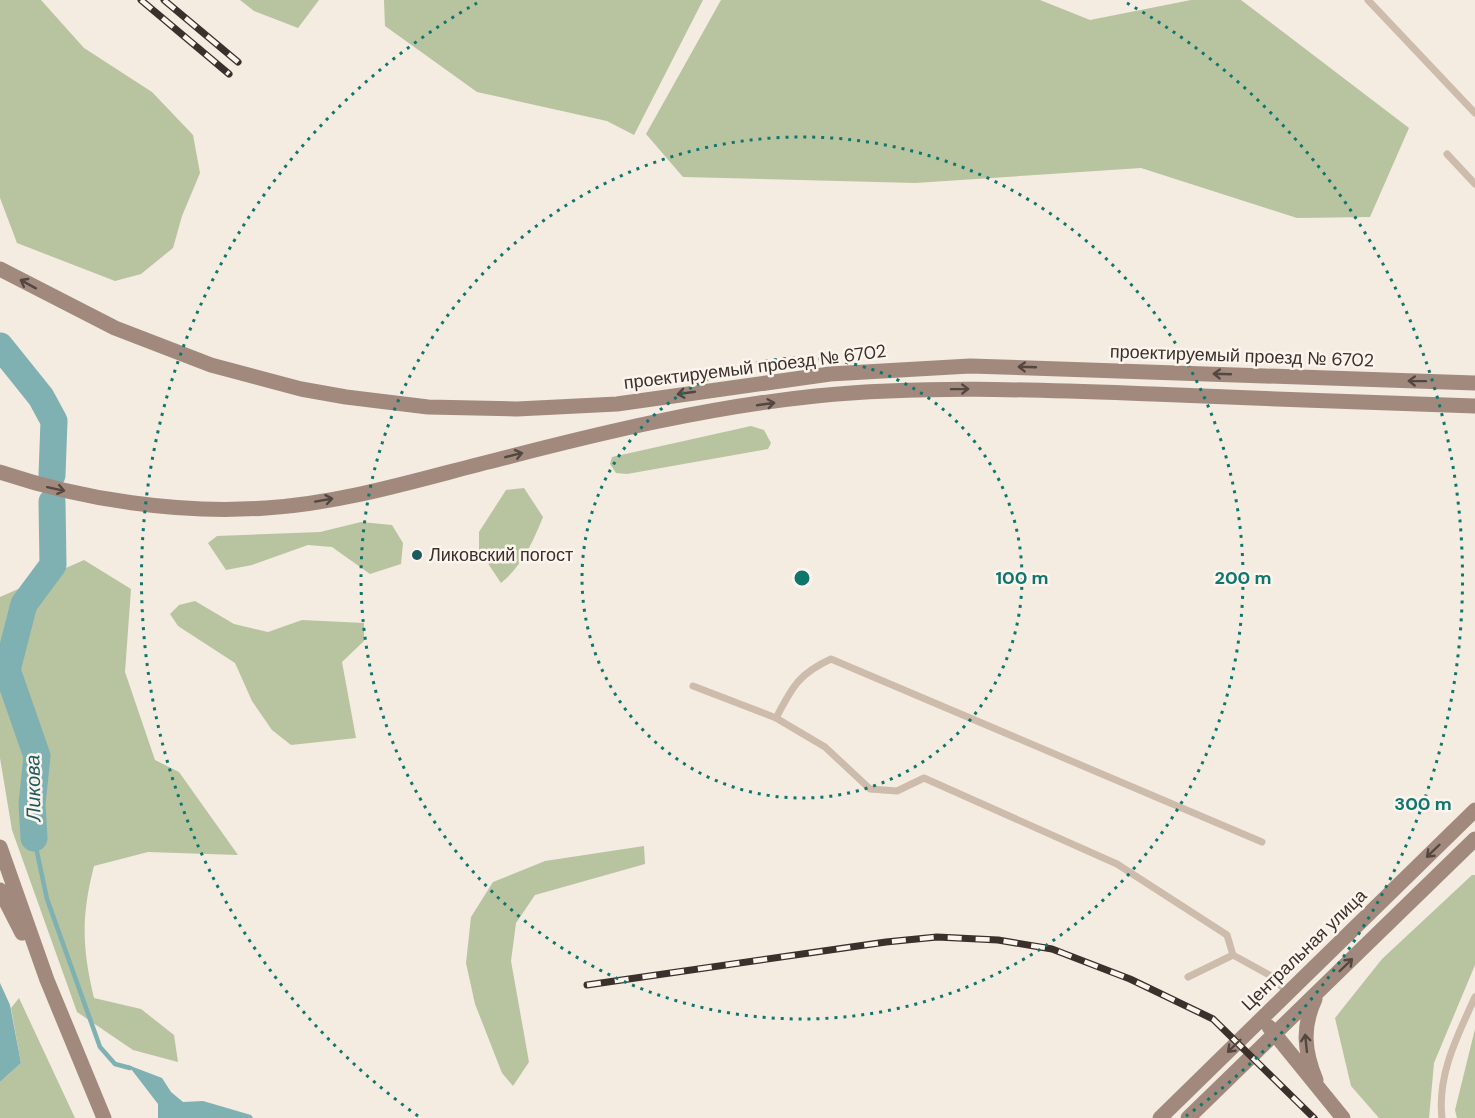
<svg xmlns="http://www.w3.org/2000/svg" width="1475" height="1118" viewBox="0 0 1475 1118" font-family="'DM Sans',sans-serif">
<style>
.green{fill:#b8c4a0}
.water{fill:#7fb0b2}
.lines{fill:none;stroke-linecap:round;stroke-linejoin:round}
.stream{stroke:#7fb0b2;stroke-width:4.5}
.river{stroke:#7fb0b2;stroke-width:27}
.lane{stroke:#cdbbac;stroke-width:7}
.secondary{stroke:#a18a7d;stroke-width:15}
.rail-casing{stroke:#3b302b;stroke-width:7}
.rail{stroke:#fbf5ee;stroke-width:4.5;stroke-dasharray:14;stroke-linecap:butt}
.oneway{stroke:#544640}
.ring{fill:none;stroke:#0f766e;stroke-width:3;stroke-dasharray:3 6}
.poi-dot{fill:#1f5a5e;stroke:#fbf5ee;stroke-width:2}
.labels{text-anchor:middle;stroke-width:5;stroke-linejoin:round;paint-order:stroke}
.street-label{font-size:18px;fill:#3b302b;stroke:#fbf5ee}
.poi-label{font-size:18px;fill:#3b302b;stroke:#fbf5ee;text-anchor:start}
.water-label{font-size:20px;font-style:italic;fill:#1f5a5e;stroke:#fbf5ee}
.centre{fill:#0f766e;stroke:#fbf5ee;stroke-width:3}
.ring-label{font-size:18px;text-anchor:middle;font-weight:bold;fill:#0f766e;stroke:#fbf5ee;stroke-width:5;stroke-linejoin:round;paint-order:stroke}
</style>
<rect width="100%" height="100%" fill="#f4ebe1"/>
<!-- green -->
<path class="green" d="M0,0H41L84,48L152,92L193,135L200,173L182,216L173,248L141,274L115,281L17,243L0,198Z
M240,0H319L298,28L254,11Z
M384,0H703L634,135L607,121L477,92L385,26Z
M721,0H1040L1090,20L1191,0H1241L1409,128L1370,217L1297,218L1141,168L915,183L683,177L646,134Z
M751,426L764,430L771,443L768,449L627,474L616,473L610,464L612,457Z
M524,488L543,517C533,542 522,566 501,583L479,550V532L506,490Z
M361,522L392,525L403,543L401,564L370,574L332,547L308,545L252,565L226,570L208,543L217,536L320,532Z
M84,560L131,589L125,672L155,760L179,772L238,855L148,852L94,866C81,917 82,947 94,998L141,1009L174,1035L178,1062L133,1050L77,1012L12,830L0,758V597Z
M195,601L234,624L268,632L302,620L364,623V641L342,662L356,738L291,745L272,730L252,701L235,663L178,626L170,614L179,605Z
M644,846L645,864L535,895L516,923L511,961L529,1062L513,1086L502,1073L475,1004L466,963L471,917L493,882L545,861Z
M1472,875H1475V965L1434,1063L1429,1118H1379L1351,1086L1335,1018L1382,959Z
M19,998L75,1118H0V1082L21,1063L11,1008Z
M1475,1029V1118H1457L1455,1110Z"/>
<!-- water -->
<path class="water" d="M0,983L10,1005L21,1063L0,1082Z
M128,1065L162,1078L171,1092L183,1102L203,1101L251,1115L253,1118H158V1104Z"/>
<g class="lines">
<!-- stream -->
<path class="stream" d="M34,838L47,899L100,1047L115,1064L130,1068"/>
<!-- river -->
<path class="river" d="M0,346L41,397L54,421L52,475
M34,838L32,804L37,756L7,670L24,604L53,565L52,502"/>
<!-- lane -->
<path class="lane" d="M1368,0L1475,113
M1447,154L1475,184
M693,686L776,718L825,747L870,789L897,791L924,778L1117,864L1227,935L1233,955L1271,976L1288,993
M776,718C792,688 798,674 831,659L1262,842
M1188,977L1233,955
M1442,1118C1437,1074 1458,1035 1475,997"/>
<!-- secondary -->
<path class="secondary" d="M0,269L115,328L211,365L301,389L346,397L428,407L517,409L617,404L830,374L970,366L1475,383
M0,472C84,500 178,514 266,508C346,503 423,478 500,459C604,432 709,407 816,396C928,385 1040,390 1153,394C1260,399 1368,402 1475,406
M0,847L47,980L104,1118
M0,890L22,933
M1315,999C1302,1027 1304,1051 1316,1080
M1269,1027L1343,1118
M1160,1118L1475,810
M1188,1118L1475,839"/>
<defs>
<path id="rail" d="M141,0L229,74
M164,0L238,62
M587,985L886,942L937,937L998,940L1052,949L1130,979L1213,1019L1314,1118"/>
</defs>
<!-- rail casing -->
<use href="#rail" class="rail-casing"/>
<!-- rail -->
<use href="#rail" class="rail"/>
</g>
<!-- one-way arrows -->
<defs><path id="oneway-shaft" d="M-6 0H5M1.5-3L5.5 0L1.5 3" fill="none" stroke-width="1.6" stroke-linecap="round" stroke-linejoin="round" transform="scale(1.5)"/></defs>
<g class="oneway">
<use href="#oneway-shaft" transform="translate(28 284) rotate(-151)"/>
<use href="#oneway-shaft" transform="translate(1027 367) rotate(-178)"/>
<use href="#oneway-shaft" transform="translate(1222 374) rotate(-178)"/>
<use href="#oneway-shaft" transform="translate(1417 381) rotate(-179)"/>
<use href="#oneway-shaft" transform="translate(960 389) rotate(-1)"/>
<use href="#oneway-shaft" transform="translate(686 393) rotate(172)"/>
<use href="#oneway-shaft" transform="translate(766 404) rotate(-8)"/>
<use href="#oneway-shaft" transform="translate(514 455) rotate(-14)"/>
<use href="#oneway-shaft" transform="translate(56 489) rotate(12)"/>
<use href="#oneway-shaft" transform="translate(324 500) rotate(-10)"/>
<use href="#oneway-shaft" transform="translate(1433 851) rotate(136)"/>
<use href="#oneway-shaft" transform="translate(1346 965) rotate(-44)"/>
<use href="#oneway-shaft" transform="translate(1306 1043) rotate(-96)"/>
<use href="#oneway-shaft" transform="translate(1234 1046) rotate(136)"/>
</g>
<!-- distance rings -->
<g class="ring">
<circle cx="802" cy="578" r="220"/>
<circle cx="802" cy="578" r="441"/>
<path d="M418 1116A661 661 0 0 1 477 3M1127 3A661 661 0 0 1 1186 1116"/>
</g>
<!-- markers -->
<circle class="poi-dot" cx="417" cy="555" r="6"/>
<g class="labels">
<!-- street labels -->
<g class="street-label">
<text transform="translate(1242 356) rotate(2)" y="6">проектируемый проезд № 6702</text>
<text transform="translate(755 367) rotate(-7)" y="6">проектируемый проезд № 6702</text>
<text transform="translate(1304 950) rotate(-44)" y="6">Центральная улица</text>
</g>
<!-- poi labels -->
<g class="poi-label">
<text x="429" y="561">Ликовский погост</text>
</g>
<!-- water labels -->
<g class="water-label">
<text transform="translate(33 788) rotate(-91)" y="7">Ликова</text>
</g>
</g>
<circle cx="802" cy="578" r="9" class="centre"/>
<g class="ring-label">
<text x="1022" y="584">100 m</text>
<text x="1243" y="584">200 m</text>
<text x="1423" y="810">300 m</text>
</g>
</svg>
